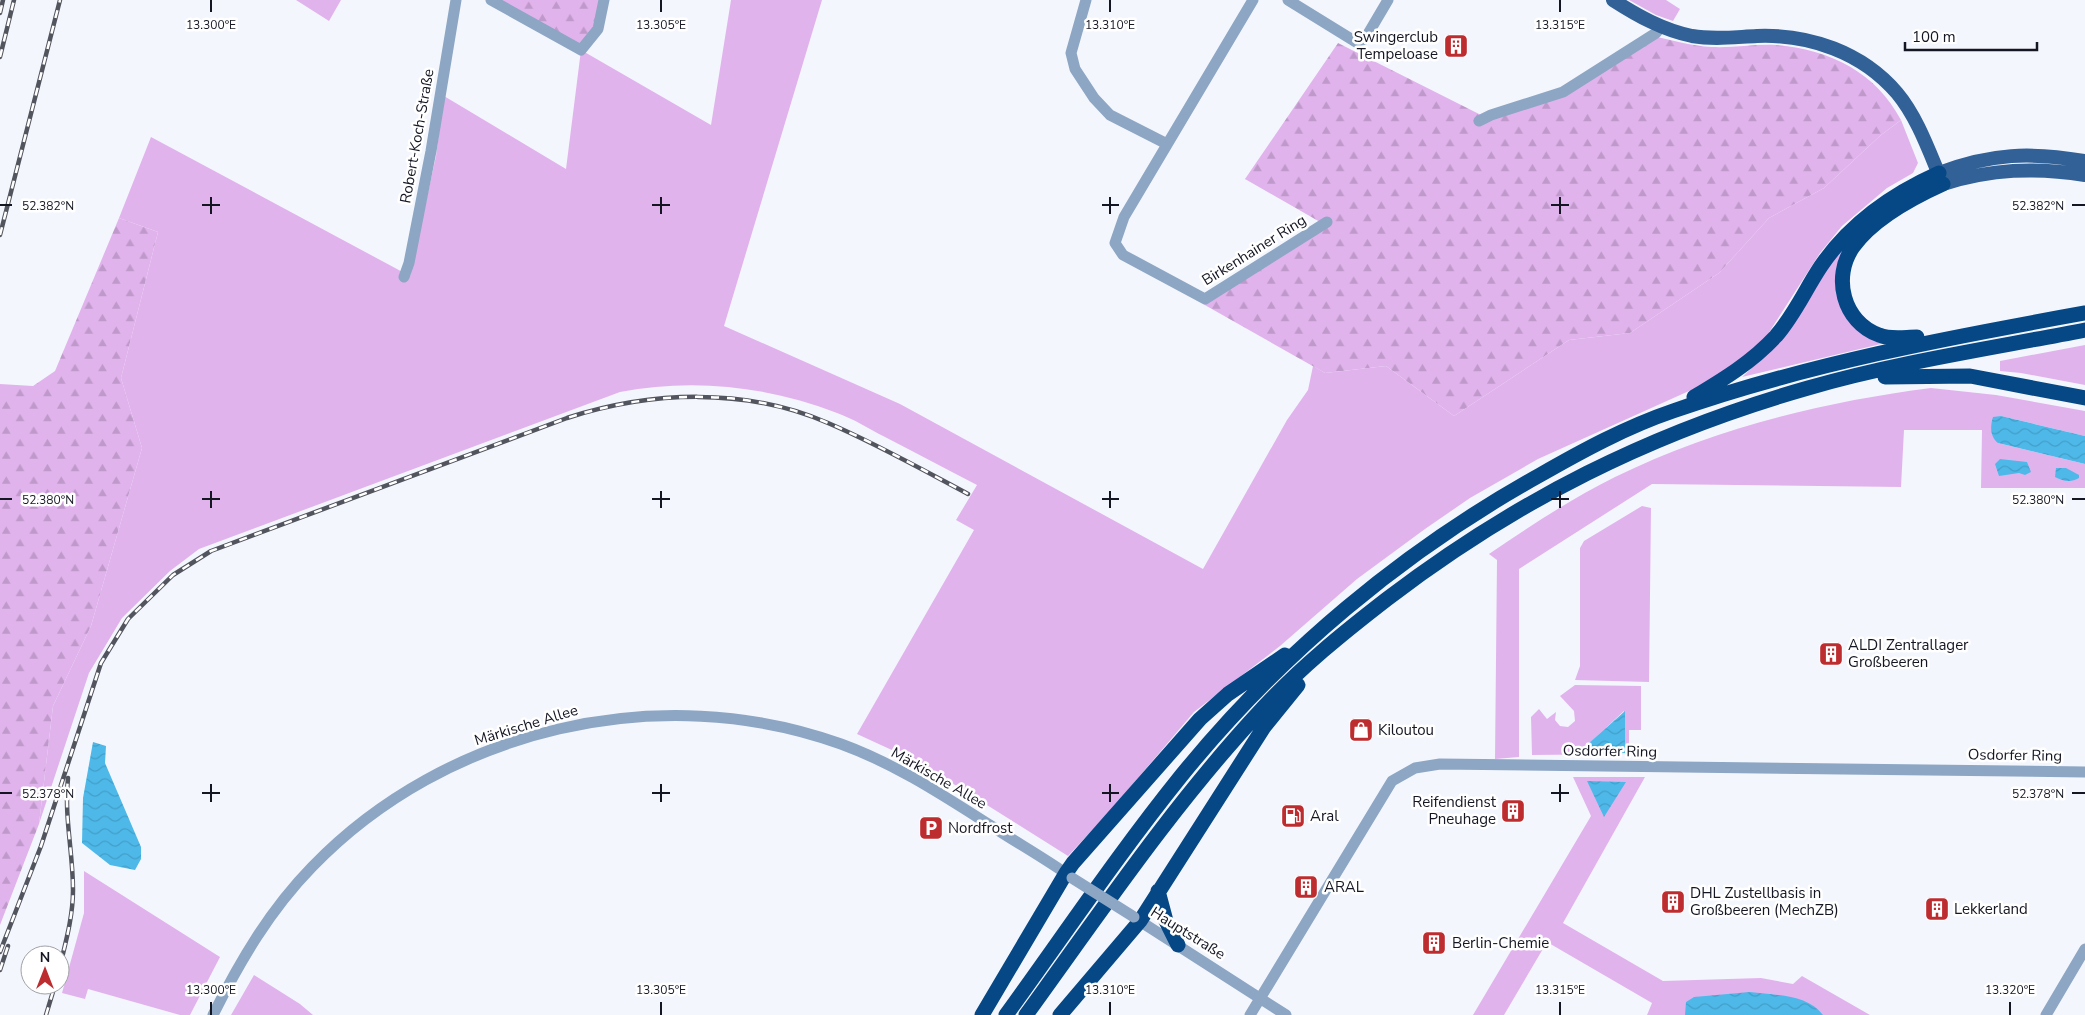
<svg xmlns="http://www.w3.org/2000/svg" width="2085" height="1015" viewBox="0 0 2085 1015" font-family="'Nunito Sans',sans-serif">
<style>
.grass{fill:#e1b3ed}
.forest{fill:url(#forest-firs)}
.water{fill:url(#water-waves)}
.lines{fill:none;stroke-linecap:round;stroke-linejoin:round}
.minor{stroke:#8ca6c4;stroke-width:11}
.major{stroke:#316197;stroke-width:14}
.highway{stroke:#054885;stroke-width:15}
.rail-casing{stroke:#52545e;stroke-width:4.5}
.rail{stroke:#fff;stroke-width:2.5;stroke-dasharray:8;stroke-linecap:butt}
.minor-bridge{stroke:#8ca6c4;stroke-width:11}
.ticks{fill:none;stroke:#141622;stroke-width:2}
.labels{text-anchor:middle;stroke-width:5;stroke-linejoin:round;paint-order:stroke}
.poi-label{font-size:15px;fill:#141622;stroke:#fff;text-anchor:start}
.street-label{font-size:15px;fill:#141622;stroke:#fff}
.ticks-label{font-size:12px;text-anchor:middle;fill:#141622;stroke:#fff;stroke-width:5;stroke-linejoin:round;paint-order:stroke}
</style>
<defs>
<pattern id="forest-firs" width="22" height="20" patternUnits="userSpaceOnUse" patternTransform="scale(1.25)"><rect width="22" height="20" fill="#e1b3ed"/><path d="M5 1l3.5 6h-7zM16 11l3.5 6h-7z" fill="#c099cb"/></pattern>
<pattern id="water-waves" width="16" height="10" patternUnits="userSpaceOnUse" patternTransform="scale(1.25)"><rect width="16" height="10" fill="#4eb9e9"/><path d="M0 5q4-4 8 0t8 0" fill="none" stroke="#439ec8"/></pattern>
</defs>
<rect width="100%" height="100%" fill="#f4f6fd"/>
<!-- grass -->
<path class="grass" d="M296,0H341L329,21Z
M731,0H822L724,326L900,404L1203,569L1287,420L1308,390L1313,366L1325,373L1386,366L1454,416L1569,340L1630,333L1719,273L1769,218L1824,188L1881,135L1901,120L1918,163L1913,173L1887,188L1842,226L1820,253L1766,337L1738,362L1709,382L1538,459L1470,498L1425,529L1357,579L1280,646L1194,712L1110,811L1068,856L920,763L857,734L974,530L956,520L977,485C946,469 916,453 885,437C869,429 854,419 837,413C767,386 693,378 620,392L199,549L170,571L122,618L89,673L39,824L53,706L91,626L142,448L121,378L158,232L119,218L151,137L410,276L436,156L444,96L566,169L581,50L711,125Z
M1629,0H1666L1680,9L1673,21L1656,15Z
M1878,217L1837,286L1885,343L1742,377L1780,342L1844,243Z
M2085,345V385L2021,373L2000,371V361Z
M1931,388L1996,395L2085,411V436L2001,416L1998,443L2085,464V488H1981L1982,430H1904L1901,487L1652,484L1519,569V757L1495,759L1497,560L1489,554C1530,526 1571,499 1615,477C1714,428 1823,402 1931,388Z
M1642,506L1651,508L1649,682L1575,680L1580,666V548L1584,541Z
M1575,685L1641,686V730H1629V752L1625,751L1624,711L1580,752L1629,754L1532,755L1531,717L1539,709L1547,719L1556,712L1555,720L1560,726L1568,727L1575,721L1574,711L1560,696Z
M1573,777H1645L1563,923L1663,981L1761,978L1793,984L1802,976L1870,1015H1647L1652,1003L1547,942L1504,1015H1473L1591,816Z
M84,871L220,957L190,1015H180L88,989L85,999L62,993L84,913Z
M254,975L300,1004L313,1015H231Z"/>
<!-- forest -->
<path class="forest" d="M491,0H600L595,28L581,50Z
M1652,36C1672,40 1692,46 1712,47C1733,48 1755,44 1776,45C1829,49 1876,72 1901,120L1881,135L1824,188L1769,218L1719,273L1630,333L1569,340L1454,416L1386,366L1325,373L1203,304L1327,226L1245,179L1338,43L1481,115L1563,92Z
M119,218L158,232L121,378L142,448L91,626L53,706L39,824L0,925V384L33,386L55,371Z"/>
<!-- water -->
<path class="water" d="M2001,416L2085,436V464L1998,443C1990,436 1990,427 1993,417Z
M2000,459L2027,462L2031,472L2025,475L2019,473L1999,476L1995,464Z
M2056,468H2066L2079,475V478C2071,483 2062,481 2055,477Z
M1625,711V753L1579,752Z
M93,742L106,746L105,763L141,847V859L135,870L110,865L82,843L83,798Z
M1587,781L1626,782L1604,817Z
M1750,992C1774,995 1807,994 1823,1015H1685L1686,1002L1694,997Z"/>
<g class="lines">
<!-- minor -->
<path class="minor" d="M491,0L581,50L598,29L604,0
M1086,0L1071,53L1075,69L1094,98L1110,115L1167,144
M1253,0L1124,217L1115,243L1123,255L1205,299L1327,222
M1288,0L1356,42L1365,39L1388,0
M1479,121L1491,115L1563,92L1656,33L1661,27
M404,277L409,263L431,151L456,0
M1135,918L1286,1015
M213,1015C240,961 270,910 312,867C446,728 660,679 841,744C896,764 944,796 993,827C1019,844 1046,859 1071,877
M1250,1015L1392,781L1415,768L1440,764L2085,772
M2046,1015L2085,949"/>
<!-- major -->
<path class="major" d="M1613,0C1638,16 1663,30 1692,36C1714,40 1735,37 1757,36C1809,34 1862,52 1897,93C1918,118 1930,154 1943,184C1991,169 2035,167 2085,175
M1939,173C1991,153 2031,152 2085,161"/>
<!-- highway -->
<path class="highway" d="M1917,337C1905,337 1891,340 1879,335C1843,322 1832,277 1853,247C1874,218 1912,198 1943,184
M1885,377L1970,376L2085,398
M1694,397C1724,379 1752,362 1776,336C1795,314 1805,290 1821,266C1851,222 1892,194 1939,173
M1158,891L1166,921L1178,945
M982,1015L1066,873L1073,863L1200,719L1228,694L1285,655
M1006,1015C1064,935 1119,853 1181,776C1280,654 1403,551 1540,475C1582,451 1626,427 1673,411C1807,364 1946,338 2085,313
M1026,1015C1102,910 1175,802 1263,708C1301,667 1343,633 1387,599C1517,500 1650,433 1808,388C1898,362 1993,348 2085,330
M1060,1015L1140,921L1264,727L1298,685"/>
<defs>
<path id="rail" d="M0,13L3,0
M0,57L14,0
M0,235L60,0
M0,952L41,846L101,663L128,619L173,575L211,551L567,418C651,391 745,387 828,423C875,443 923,470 968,494
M60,966C66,941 73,916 73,890C73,851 64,818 68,778
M0,970L8,946
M46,1015L55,985"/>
</defs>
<!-- rail casing -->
<use href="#rail" class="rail-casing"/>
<!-- rail -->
<use href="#rail" class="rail"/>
<!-- minor-bridge -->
<path class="minor-bridge" d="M1072,878L1134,917"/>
</g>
<!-- ticks -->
<path class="ticks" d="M211,0V12M661,0V12M1110,0V12M1560,0V12M211,197V214M661,197V214M1110,197V214M1560,197V214M0,205H12M202,205H220M652,205H670M1102,205H1119M1551,205H1569M2072,205H2085M211,491V508M661,491V508M1110,491V508M1560,491V508M0,499H12M202,499H220M652,499H670M1102,499H1119M1551,499H1569M2072,499H2085M211,784V802M661,784V802M1110,784V802M1560,784V802M0,793H12M202,793H220M652,793H670M1102,793H1119M1551,793H1569M2072,793H2085M211,1002V1015M661,1002V1015M1110,1002V1015M1560,1002V1015M2010,1002V1015"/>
<!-- icons -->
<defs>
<symbol id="building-square" viewBox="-11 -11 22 22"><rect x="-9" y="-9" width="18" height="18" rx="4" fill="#bd2d30" stroke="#fff"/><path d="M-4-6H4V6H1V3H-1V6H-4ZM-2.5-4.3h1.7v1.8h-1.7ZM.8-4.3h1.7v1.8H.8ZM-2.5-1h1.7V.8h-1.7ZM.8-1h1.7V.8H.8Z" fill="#fff"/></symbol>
<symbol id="shop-square" viewBox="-11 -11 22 22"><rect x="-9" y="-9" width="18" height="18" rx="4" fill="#bd2d30" stroke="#fff"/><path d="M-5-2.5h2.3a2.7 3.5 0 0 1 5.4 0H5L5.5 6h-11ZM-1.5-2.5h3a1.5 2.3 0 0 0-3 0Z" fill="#fff"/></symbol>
<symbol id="fuel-square" viewBox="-11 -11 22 22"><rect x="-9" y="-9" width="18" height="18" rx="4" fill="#bd2d30" stroke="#fff"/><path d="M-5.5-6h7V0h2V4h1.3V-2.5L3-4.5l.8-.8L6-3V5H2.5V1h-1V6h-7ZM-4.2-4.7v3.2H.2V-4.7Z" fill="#fff"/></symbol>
<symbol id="parking-square" viewBox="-11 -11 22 22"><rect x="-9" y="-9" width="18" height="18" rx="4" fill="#bd2d30" stroke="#fff"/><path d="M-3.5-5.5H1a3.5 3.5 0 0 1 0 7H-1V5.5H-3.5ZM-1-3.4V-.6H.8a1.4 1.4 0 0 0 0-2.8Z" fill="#fff"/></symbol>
</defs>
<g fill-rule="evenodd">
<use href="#building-square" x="1442" y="32" width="28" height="28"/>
<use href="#building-square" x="1817" y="640" width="28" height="28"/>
<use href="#shop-square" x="1347" y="716" width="28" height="28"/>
<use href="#building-square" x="1499" y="797" width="28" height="28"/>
<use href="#fuel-square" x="1279" y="802" width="28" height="28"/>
<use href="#parking-square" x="917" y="814" width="28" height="28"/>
<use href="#building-square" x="1292" y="873" width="28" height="28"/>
<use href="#building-square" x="1659" y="888" width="28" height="28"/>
<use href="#building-square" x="1923" y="895" width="28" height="28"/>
<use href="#building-square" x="1420" y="929" width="28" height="28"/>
</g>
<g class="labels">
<!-- poi labels -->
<g class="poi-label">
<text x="1438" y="42" text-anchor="end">Swingerclub<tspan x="1438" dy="17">Tempeloase</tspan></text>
<text x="1848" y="650">ALDI Zentrallager<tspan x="1848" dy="17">Großbeeren</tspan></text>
<text x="1378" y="735">Kiloutou</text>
<text x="1496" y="807" text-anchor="end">Reifendienst<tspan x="1496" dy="17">Pneuhage</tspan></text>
<text x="1310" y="821">Aral</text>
<text x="948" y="833">Nordfrost</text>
<text x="1324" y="892">ARAL</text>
<text x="1690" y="898">DHL Zustellbasis in<tspan x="1690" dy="17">Großbeeren (MechZB)</tspan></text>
<text x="1954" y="914">Lekkerland</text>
<text x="1452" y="948">Berlin-Chemie</text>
</g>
<!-- street labels -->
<g class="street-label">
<text transform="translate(417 136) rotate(-80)" y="5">Robert-Koch-Straße</text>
<text transform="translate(1254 250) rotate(-32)" y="5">Birkenhainer Ring</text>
<text transform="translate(526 725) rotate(-17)" y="5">Märkische Allee</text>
<text transform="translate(1610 751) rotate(1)" y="5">Osdorfer Ring</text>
<text transform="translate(2015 755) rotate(1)" y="5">Osdorfer Ring</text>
<text transform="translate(939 778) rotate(30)" y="5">Märkische Allee</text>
<text transform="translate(1188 933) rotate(32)" y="5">Hauptstraße</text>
</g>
</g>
<g class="ticks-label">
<text x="211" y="29">13.300°E</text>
<text x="661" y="29">13.305°E</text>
<text x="1110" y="29">13.310°E</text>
<text x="1560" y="29">13.315°E</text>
<text x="48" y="210">52.382°N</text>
<text x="2038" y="210">52.382°N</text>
<text x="48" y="504">52.380°N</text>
<text x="2038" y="504">52.380°N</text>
<text x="48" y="798">52.378°N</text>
<text x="2038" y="798">52.378°N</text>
<text x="211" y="994">13.300°E</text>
<text x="661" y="994">13.305°E</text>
<text x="1110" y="994">13.310°E</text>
<text x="1560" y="994">13.315°E</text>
<text x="2010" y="994">13.320°E</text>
</g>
<!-- north arrow -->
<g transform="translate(45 970)"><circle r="24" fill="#ffffff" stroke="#a1a2a7"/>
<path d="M0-4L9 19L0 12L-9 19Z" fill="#bd2d30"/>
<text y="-8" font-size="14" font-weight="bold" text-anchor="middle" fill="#141622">N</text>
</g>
<!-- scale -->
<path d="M1905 42v8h132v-8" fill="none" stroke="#141622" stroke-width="2.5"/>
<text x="1912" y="42" font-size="15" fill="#141622" stroke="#ffffff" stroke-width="4" paint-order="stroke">100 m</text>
</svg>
